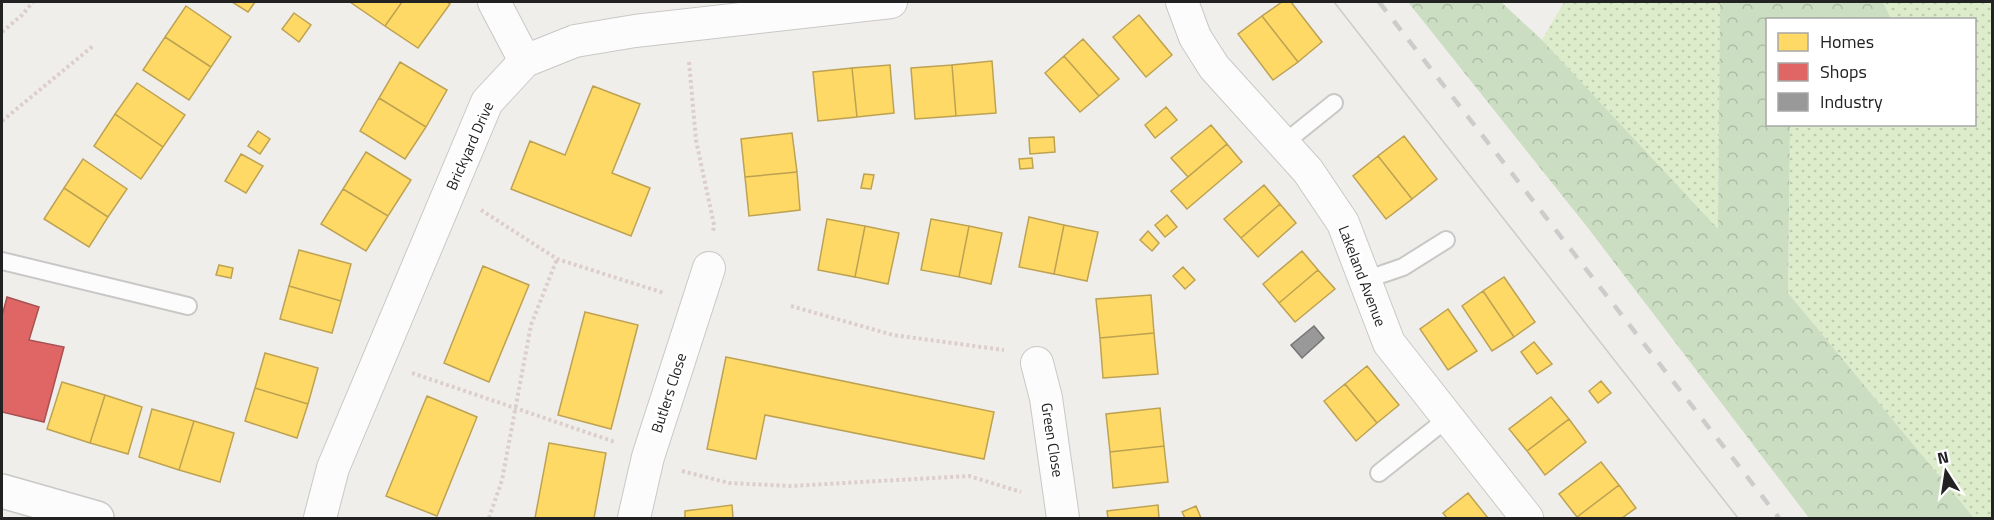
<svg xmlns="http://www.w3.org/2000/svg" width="1994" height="520" viewBox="0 0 1994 520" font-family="'Titillium Web',sans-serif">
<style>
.grass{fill:url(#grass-dots)}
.forest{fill:url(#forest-crowns)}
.homes{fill:#ffd966;stroke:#bda252;stroke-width:1.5}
.shops{fill:#e06666;stroke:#a75252;stroke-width:1.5}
.industry{fill:#999;stroke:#757575;stroke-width:1.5}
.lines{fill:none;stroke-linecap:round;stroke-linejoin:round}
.service-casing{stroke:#c9c8c7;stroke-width:20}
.minor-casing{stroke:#c9c8c7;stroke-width:34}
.tertiary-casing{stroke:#c9c8c7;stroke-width:36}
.path{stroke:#dccecd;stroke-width:4;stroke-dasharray:3 3;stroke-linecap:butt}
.service{stroke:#fdfcfc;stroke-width:16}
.minor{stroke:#fdfcfc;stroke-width:32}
.tertiary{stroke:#fdfcfc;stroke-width:33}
.tram{stroke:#ccc;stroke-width:1.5}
.rail{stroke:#ccc;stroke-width:4.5;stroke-dasharray:12 12;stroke-linecap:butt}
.labels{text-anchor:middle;stroke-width:6;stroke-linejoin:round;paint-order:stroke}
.street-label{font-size:15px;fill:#222;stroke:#fff}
</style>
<defs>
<pattern id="grass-dots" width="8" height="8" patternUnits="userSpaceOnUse" patternTransform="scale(1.5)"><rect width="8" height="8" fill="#ddeccb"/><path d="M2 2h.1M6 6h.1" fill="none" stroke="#bdcaae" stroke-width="1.8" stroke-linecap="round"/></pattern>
<pattern id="forest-crowns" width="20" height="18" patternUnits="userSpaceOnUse" patternTransform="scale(1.5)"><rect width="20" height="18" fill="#cbdec1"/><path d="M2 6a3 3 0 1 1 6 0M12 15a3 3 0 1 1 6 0" fill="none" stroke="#aebea6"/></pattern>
</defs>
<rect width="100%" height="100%" fill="#f0eeeb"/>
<!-- grass -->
<path class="grass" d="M1564,2H1720L1718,230L1542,40Z
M1883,2H1992V518H1974L1788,293L1790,125L1974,124V20L1891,19Z"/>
<!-- forest -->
<path class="forest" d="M1408,2H1501L1542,40L1718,229L1720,2H1883L1891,19L1768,20V124L1790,125L1788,293L1974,518H1809L1588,228Z"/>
<!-- homes -->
<path class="homes" d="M232,2H255L248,12Z
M350,2H402L385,26Z
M402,2H447L450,4L418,48L385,26Z
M1282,2H1291L1322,42L1298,62L1262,16Z
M186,6L231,37L211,67L165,37Z
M294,13L311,25L299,42L282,29Z
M1139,15L1172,55L1146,77L1113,37Z
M1262,16L1298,62L1273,80L1238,34Z
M165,37L211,67L189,100L143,70Z
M1083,39L1119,79L1099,96L1064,56Z
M1064,56L1099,96L1080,112L1045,73Z
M992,61L996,113L956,116L952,65Z
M400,62L447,90L426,127L379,98Z
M890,65L894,113L857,117L852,68Z
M952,65L956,116L915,119L911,68Z
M852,68L857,117L818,121L813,72Z
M137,83L185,115L163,147L115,114Z
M593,86L640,104L612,173L650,188L631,236L511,189L530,141L565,155Z
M379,98L426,127L405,159L360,131Z
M1166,107L1177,120L1155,138L1145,125Z
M115,114L163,147L141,179L94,146Z
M1211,125L1227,144L1188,177L1171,158Z
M258,131L270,139L260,154L248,146Z
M792,133L797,172L745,177L741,139Z
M1404,136L1437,179L1412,199L1378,156Z
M1054,137L1055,152L1030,154L1029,138Z
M1227,144L1242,162L1187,209L1171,191Z
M366,152L411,180L388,216L343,189Z
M241,154L263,166L246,193L225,181Z
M1378,156L1412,199L1386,219L1353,176Z
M1032,158L1033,168L1020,169L1019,159Z
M83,159L127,189L108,217L64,188Z
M797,172L800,210L749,216L745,177Z
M864,174L874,175L871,189L861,188Z
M1264,185L1280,204L1241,238L1224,219Z
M64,188L108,217L89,247L44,219Z
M343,189L388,216L366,251L321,224Z
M1280,204L1296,223L1258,257L1241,238Z
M1167,215L1177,227L1165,237L1155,225Z
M1029,217L1064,225L1054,274L1019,267Z
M827,219L865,226L855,277L818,270Z
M931,219L969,226L959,277L921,270Z
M1064,225L1098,232L1087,281L1054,274Z
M865,226L899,233L888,284L855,277Z
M969,226L1002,233L991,284L959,277Z
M1148,231L1159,243L1152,251L1140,240Z
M299,250L351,264L341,301L289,286Z
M1302,251L1318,270L1279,303L1263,284Z
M219,265L233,268L231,278L216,275Z
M483,266L529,285L489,382L444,363Z
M1183,267L1195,280L1185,289L1173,276Z
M1318,270L1335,289L1295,322L1279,303Z
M1504,277L1535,322L1514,337L1483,291Z
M289,286L341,301L332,333L280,319Z
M1483,291L1514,337L1492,351L1462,306Z
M1151,295L1154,333L1100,338L1096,299Z
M1448,309L1477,351L1448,370L1420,329Z
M585,312L638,325L611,429L558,415Z
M1154,333L1158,374L1103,378L1100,338Z
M1534,342L1552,364L1537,374L1521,352Z
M265,353L318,368L308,404L255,388Z
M726,357L994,412L984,459L765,415L756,459L707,449Z
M1367,366L1399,405L1377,423L1345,384Z
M1601,381L1611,393L1598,403L1589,391Z
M62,382L105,395L90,443L47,429Z
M1345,384L1377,423L1356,441L1324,401Z
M255,388L308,404L297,438L245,421Z
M105,395L142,407L128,454L90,443Z
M427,396L477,417L437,516L386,496Z
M1551,397L1569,419L1527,451L1509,429Z
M1160,408L1164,446L1110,452L1106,414Z
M152,409L194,421L179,470L139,457Z
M1569,419L1586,442L1545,475L1527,451Z
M194,421L234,433L220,482L179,470Z
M549,443L606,453L594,518H535Z
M1164,446L1168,482L1113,488L1110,452Z
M1601,462L1619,485L1577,517L1559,494Z
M1619,485L1636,508L1622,518H1578L1577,517Z
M1468,493L1488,518H1447L1443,513Z
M732,505L733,518H685V511Z
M1158,505L1159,518H1108L1107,511Z
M1196,506L1201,518H1185L1182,512Z"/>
<!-- shops -->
<path class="shops" d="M7,297L39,307L29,340L64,347L44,422L2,412V316Z"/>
<!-- industry -->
<path class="industry" d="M1314,326L1324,338L1302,358L1291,345Z"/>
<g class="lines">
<defs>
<path id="service" d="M1283,144L1334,103
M2,261L188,306
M1365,280L1403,267L1446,240
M1379,473L1448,418"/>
<path id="minor" d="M494,2L525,61
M1182,2L1195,37L1214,67L1308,171L1343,223L1389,343L1527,518
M1037,363L1046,398L1063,518
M320,518L333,468L487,102L525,61L575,41L635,31L891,2
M634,518L648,457L709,268"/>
<path id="tertiary" d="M2,491L97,518"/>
</defs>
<!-- service casing -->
<use href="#service" class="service-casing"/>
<!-- minor casing -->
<use href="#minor" class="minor-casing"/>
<!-- tertiary casing -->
<use href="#tertiary" class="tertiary-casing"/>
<!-- path -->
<path class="path" d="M2,32L22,15L33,2
M689,62L696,140L714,225L713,232
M2,121L93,46
M481,210L557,259L664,293
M791,306L893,335L1004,350
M412,373L615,442
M682,471L729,483L791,486L969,476L1021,492
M489,518L502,480L531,325L557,259"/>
<!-- service -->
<use href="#service" class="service"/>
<!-- minor -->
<use href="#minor" class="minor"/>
<!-- tertiary -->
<use href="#tertiary" class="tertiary"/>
<!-- tram -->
<path class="tram" d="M1334,2L1738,518"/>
<!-- rail -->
<path class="rail" d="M1379,2L1779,518"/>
</g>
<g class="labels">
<!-- street labels -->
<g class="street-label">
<text transform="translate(470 146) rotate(-66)" y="5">Brickyard Drive</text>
<text transform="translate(1362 276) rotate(69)" y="5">Lakeland Avenue</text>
<text transform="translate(669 393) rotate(-72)" y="5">Butlers Close</text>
<text transform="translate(1052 440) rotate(81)" y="5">Green Close</text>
</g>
</g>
<!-- border -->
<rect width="1994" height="520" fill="none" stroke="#222222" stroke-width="6"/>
<!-- legend -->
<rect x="1766" y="18" width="210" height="108" fill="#ffffff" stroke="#a7a7a7" stroke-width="1.5"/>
<rect x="1778" y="33" width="30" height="18" fill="#ffd966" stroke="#a7a7a7" stroke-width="1.5"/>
<text x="1820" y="48" font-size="18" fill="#222222">Homes</text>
<rect x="1778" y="63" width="30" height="18" fill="#e06666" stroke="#a7a7a7" stroke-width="1.5"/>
<text x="1820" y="78" font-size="18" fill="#222222">Shops</text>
<rect x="1778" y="93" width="30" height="18" fill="#999999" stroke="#a7a7a7" stroke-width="1.5"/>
<text x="1820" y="108" font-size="18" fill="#222222">Industry</text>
<!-- north arrow -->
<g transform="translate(1946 472) rotate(348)" stroke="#ffffff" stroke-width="4.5" paint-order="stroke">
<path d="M0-4.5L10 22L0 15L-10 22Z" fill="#222222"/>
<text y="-9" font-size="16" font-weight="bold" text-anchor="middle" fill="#222222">N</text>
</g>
</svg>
